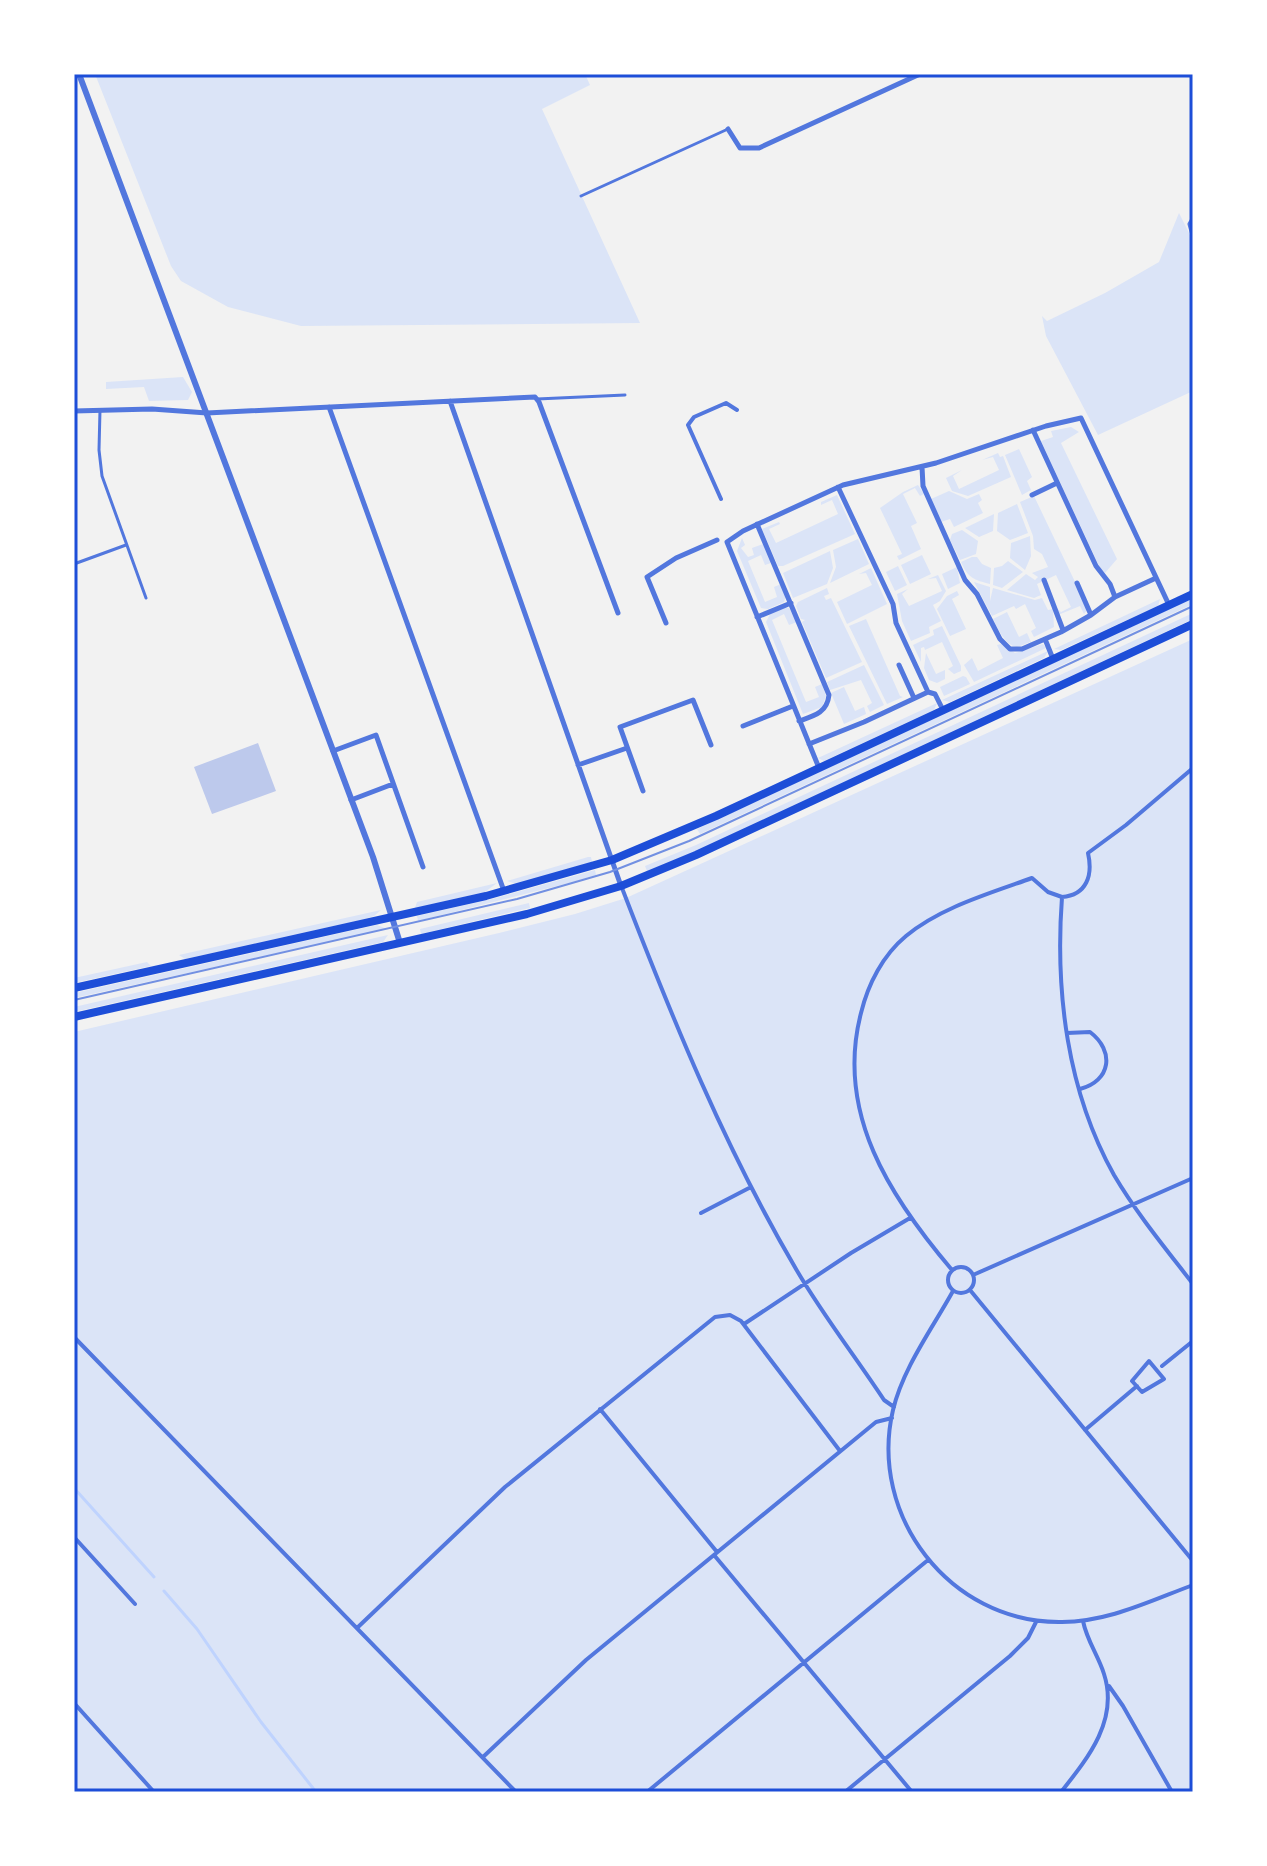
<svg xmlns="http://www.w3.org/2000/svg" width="1267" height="1866" viewBox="0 0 1267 1866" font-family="Karla,sans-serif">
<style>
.green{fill:#dbe4f7}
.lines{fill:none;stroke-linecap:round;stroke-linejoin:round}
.stream{stroke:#bfd3fe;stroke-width:3}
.building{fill:#bdc9ec}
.service{stroke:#5277de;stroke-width:3}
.pedestrian{stroke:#5277de;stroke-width:4}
.minor{stroke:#5277de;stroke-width:5}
.tertiary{stroke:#5277de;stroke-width:6}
.primary{stroke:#1d4ed8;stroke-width:8}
.tram{stroke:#7290e2;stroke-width:2}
.neatline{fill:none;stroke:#1d4ed8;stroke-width:3}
</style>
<rect width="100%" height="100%" fill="#f2f2f2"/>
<!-- green -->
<path class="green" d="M95,74H585L590,85L542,109L640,323L301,326L228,307L181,281L171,266Z
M1179,213L1193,241V391L1098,435L1046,336L1042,316L1047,321L1105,293L1159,262Z
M183,377L192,392L188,400L149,401L144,387L106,389V382Z
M1071,427L1079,432L1061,443L1117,559L1105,573L1100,568L1041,441L1053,437L1051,431Z
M1019,449L1032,477L1027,481L1031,490L1022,495L1005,455Z
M998,453L1000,457L1003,456L1011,477L968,496L952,491L946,478L962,470L953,476L959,489L999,470L993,457L982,460Z
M918,485L924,494L920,496L915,488L903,494L917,523L911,526L921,549L899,560L897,556L902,554L880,508L903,492Z
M949,491L967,499L979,494L982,500L978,503L983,513L954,527L950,519L941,522L931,499Z
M837,495L855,534L783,566H778L762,529L779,522L780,524L769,529L776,543L838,514L832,500L821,505V502Z
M1034,496L1088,609L1084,614L1080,606L1058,615L1056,607L1061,612L1071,607L1056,575L1037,584L1041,595L1034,598L1007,590L1026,574L1035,580L1038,577L1032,573L1048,567L1042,554L1034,549L1033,536L1020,502Z
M1017,504L1028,533L1010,540L997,531L998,513Z
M994,514L993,531L979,537L965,528Z
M962,530L978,541L976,554L960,560L950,540L952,534Z
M1030,536L1031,556L1025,570L1010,558L1011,543Z
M742,538L745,545L741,548L748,557L754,555L752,548L763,544L771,563L765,565L761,555L748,561L765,602L777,597L774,587L781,584L786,595L784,602L768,609L761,608L737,551Z
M858,539L869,564L830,583L836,567L833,550Z
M830,551L833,568L827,584L793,598L783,573Z
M922,555L931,574L910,584L901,565Z
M972,557H977L982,564L991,568L990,584C974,580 968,578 961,562Z
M1008,561L1023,572L1002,588L993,585L994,568L1002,566Z
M898,566L907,585L895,591L886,572Z
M957,567L960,583L948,589L942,574Z
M871,568L887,604L847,624L837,602L872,585L866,573L859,574Z
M938,575L946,591L940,601L933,605L941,621L929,627L930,633L911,641L902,621L897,594L908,589L902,594L909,606L942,591L936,578L928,579Z
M974,582L990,587V601L993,588L1035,600L1042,598L1048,610L1053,609L1054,627L1034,637L1031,631L1036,628L1025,604L1016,609L1014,606L992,616Z
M827,588L829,594L824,596L826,600L831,598L862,662L826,678L802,622L805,620L801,619L796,606L798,602Z
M957,591L959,595L952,599L966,629L950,636L937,609L947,596Z
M1193,598V604L700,834L697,829Z
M1160,599L1158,606L1061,650L1054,649Z
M784,608H789L797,622L789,625L784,614L772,620L806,702L819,697L815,687L822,684L826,696L822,707L803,714L766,622L770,614Z
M1007,612L1019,637L1027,633L1031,642C1030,642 1018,647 1017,647C1006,646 997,628 993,619Z
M1193,613V619L694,852L647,871L645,866L696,845Z
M866,619L900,696L903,697L887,704L849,626Z
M942,626L961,666V671L954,674L948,669L953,666L942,642L925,650L924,647L921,648V662L913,645L934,635L933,630Z
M1193,639V1792H74V1032L499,933L575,914L626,898Z
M1001,644L1015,653L1043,644L1046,648L974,682L964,665L972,658L978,671L1003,658L997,645Z
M1048,651L1044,658L950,702L942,700Z
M926,653L936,674L945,670V679L937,683L929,680L924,668Z
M864,665L884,705L870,712L867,706L872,703L861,680L830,690L827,682Z
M963,676L966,677L970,684L944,696L940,687Z
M844,687L855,711L864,707L866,714L844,724L831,693Z
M937,703L934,710L824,761L818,758Z
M588,857H591L592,862L516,884L507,881Z
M595,870L596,875L573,882L418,921L417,916L492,899Z
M497,883L485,892L415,908L417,902Z
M529,903L530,908L525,909L421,934L420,929Z
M381,910L374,916L365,919L185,959L179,955Z
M377,925L387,929L74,998V993Z
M388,935L383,942L74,1012V1007Z
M147,962L151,966L74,983V978Z"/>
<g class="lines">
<!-- stream -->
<path class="stream" d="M74,1488L154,1577
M164,1591L197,1629L261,1722L316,1792"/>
</g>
<!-- building -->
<path class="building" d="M258,743L276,791L212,814L194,767Z"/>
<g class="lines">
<!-- service -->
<path class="service" d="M581,196L728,129
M537,399L625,395
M100,410L99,450L102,476L146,598
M74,564L126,545"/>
<!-- pedestrian -->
<path class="pedestrian" d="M721,499L688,425L694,417L726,403L737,410
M1193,768L1126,825L1088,853C1093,875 1087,895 1062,897C1055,991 1067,1091 1114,1175C1137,1214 1166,1249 1193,1284
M622,888C672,1018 725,1148 796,1269C822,1314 855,1356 884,1400L894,1407
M1067,1033L1090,1032C1115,1051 1111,1081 1080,1089
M701,1213L751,1187
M948 1280a13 13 0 1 1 26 0a13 13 0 1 1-26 0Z
M952,1270C890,1197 835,1113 861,1013C868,984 883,955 906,936C941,907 991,893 1032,878L1048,892L1062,897
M973,1275L1193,1178
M970,1290L1193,1561
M953,1291C932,1329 903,1368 893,1410C868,1516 950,1622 1059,1622C1106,1623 1150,1601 1193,1585
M744,1324L851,1253L910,1218
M74,1337L516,1792
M1149,1361L1164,1379L1142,1392L1132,1381Z
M1162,1366L1193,1341
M600,1409L717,1552
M1085,1430L1137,1386
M74,1537L135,1604
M714,1555L912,1792
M357,1628L505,1487L715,1317L730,1315L741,1321L840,1451
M1109,1686L1123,1706L1172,1792
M74,1703L154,1792
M483,1757L586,1660L876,1422L892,1418
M647,1792L928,1560
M845,1792L1010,1656L1028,1638L1036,1622
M1061,1792C1088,1758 1119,1720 1104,1674C1098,1655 1087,1641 1083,1621"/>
<!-- minor -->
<path class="minor" d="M728,129L740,148H759L920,74
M1193,219L1190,224L1193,235
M450,401L621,886
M329,407L504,891
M74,411L152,409L207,413L535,397L539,402L618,613
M1033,430L1096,566L1110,584L1115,597
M922,467L923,486L965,580L977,594L1000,639L1010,649H1022L1061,632L1091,615L1115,597L1156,578
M838,487L893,604L896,623L928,692L935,694L943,710
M1032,495L1057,483
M757,524L829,695C827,713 814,716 799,721
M1044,580L1063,630
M1077,583L1091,615
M757,617L791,603
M666,623L647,577L676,558L717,540
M1045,639L1053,659
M899,665L914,698
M743,726L793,706
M809,744L864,722L928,692
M333,751L376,735L423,867
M578,765L627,748
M819,768L727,542L743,531L843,485L936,463L1046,426L1081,418L1169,605
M643,791L620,727L693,700L711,745
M351,800L393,784"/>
<!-- tertiary -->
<path class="tertiary" d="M79,74L373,857L400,943"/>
<!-- primary -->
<path class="primary" d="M74,988L486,896L612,860L716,816L1193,594
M74,1017L527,914L621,886L696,855L1193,624"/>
<!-- tram -->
<path class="tram" d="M74,1000L517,899L610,872L689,841L1193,606"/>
</g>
<!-- border -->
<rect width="1267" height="1866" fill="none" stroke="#ffffff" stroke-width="152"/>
<rect x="76" y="76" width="1115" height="1714" class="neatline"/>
</svg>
